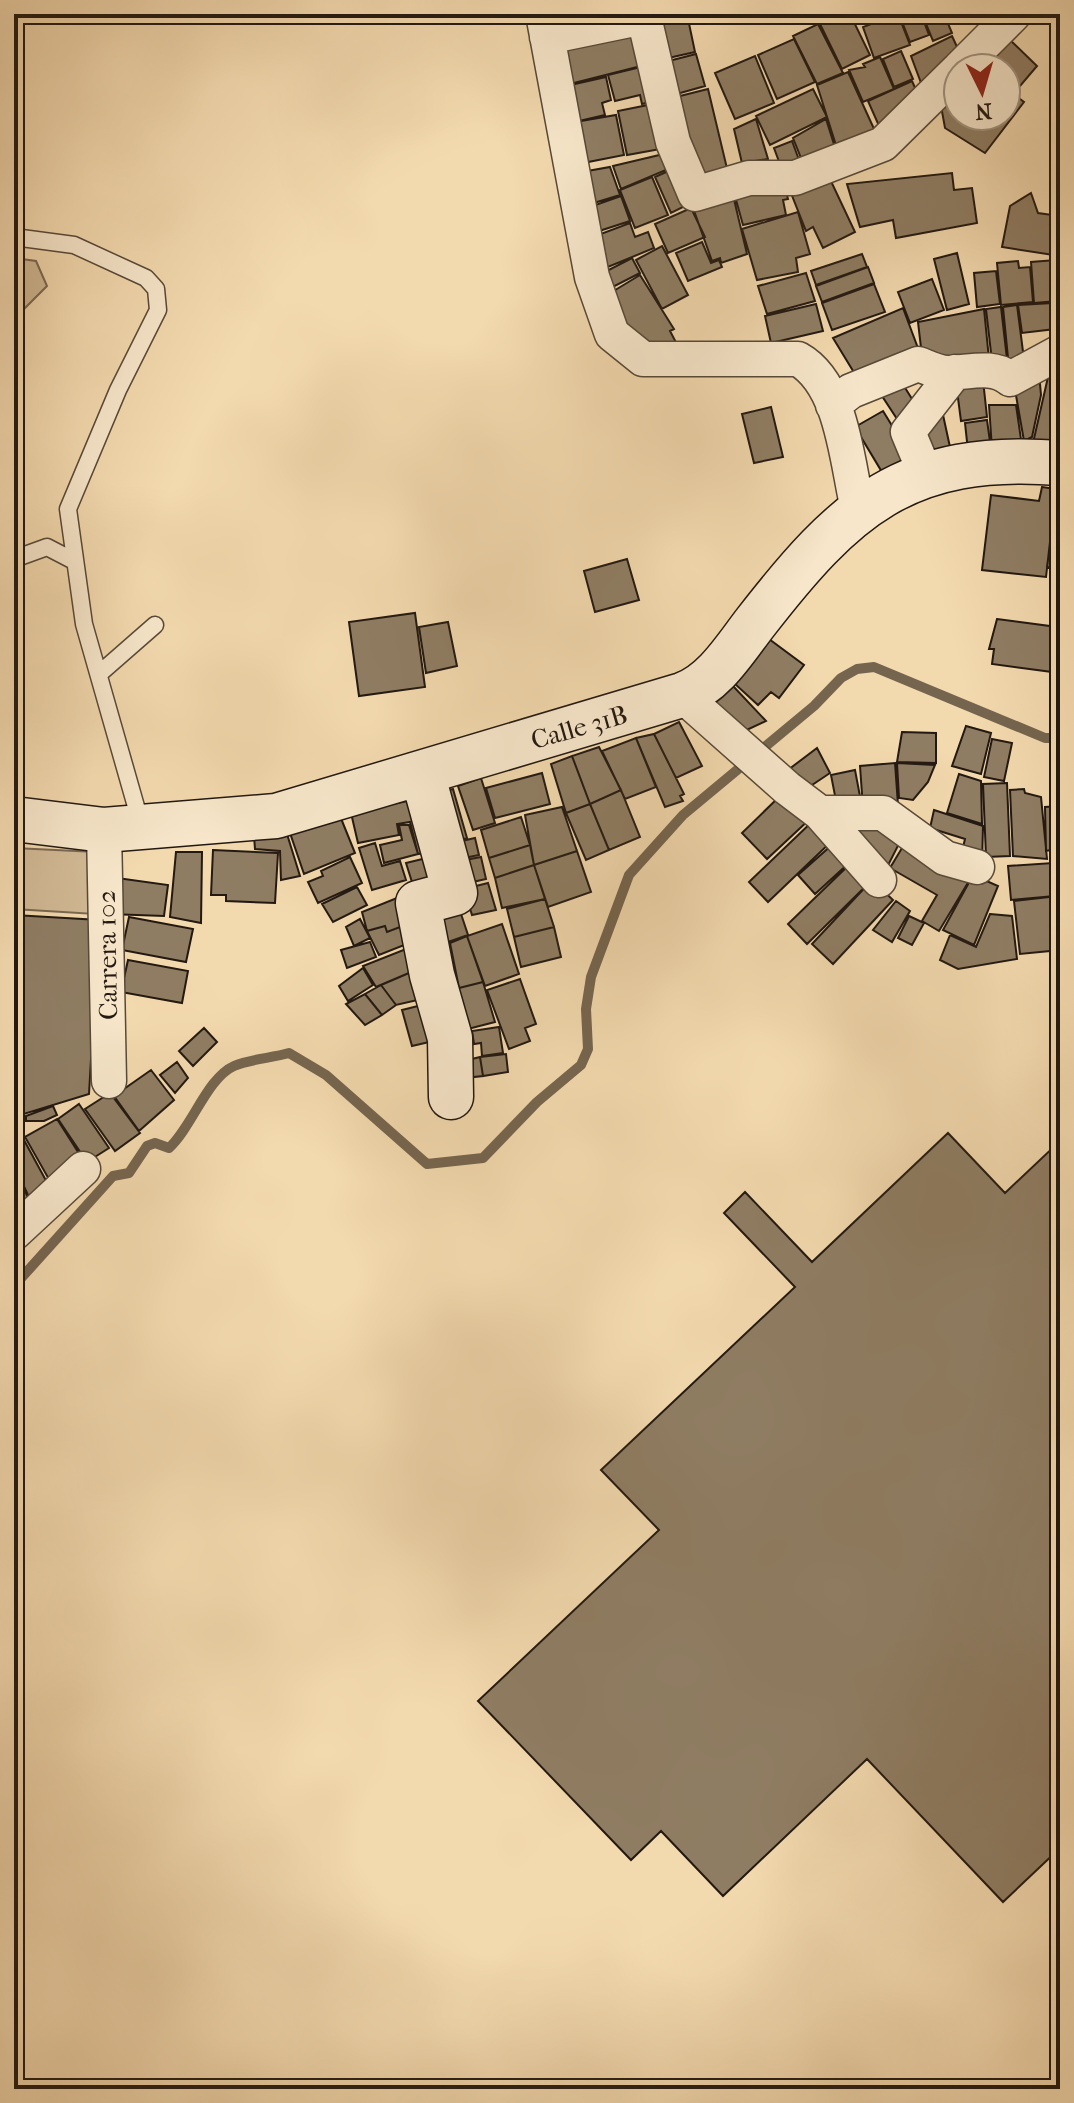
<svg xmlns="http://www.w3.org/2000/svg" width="1074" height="2103" viewBox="0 0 1074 2103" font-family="'IM FELL French Canon',serif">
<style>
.green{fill:#d0b893;stroke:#7a6852;stroke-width:2}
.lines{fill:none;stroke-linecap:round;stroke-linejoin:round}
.stream{stroke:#75654f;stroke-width:10}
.building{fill:#8f7d63;stroke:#231911;stroke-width:2}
.lane-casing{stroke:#574938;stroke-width:19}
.street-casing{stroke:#574938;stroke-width:37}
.secondary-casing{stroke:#231911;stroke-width:47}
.lane{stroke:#f7e6ca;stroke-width:16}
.street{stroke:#f7e6ca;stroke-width:34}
.secondary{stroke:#f7e6ca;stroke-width:44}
.labels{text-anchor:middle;stroke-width:6;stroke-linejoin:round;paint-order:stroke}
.street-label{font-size:26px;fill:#231911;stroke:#f7e6ca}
</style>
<rect width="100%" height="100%" fill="#f3d9ae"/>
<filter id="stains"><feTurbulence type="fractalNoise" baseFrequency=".0025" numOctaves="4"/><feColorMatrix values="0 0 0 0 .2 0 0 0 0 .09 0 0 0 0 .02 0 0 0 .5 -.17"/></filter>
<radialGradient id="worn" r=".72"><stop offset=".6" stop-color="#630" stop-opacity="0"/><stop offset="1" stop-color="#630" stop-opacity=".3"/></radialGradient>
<!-- green -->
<path class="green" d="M14,258L36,261L47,286L14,319Z
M14,848L96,852L95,914L14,909Z"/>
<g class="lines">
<!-- stream -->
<path class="stream" d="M14,1286L113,1176L129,1173L147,1146L155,1143L169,1148C192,1127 207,1078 234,1066C250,1059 272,1058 289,1053L326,1075L427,1164L483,1158L537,1102L581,1065L588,1049L586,1009L591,977L629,875L683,815L814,706L841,678L857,669L874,667L1045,738H1060"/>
</g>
<!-- building -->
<path class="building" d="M666,14H687L695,52L655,61L646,18Z
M836,14H850L870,55L842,69L819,22Z
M898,14L910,45L874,58L863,27Z
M899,14H921L929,35L910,42Z
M922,14H944L952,33L933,41Z
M641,17L653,63L566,85L553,39Z
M818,24L843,73L817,84L793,36Z
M952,36L964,62L927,99L911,56Z
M1007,37L1037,66L1009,99L1006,96V68H976Z
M794,39L815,82L777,99L758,55Z
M901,51L913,79L894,87L883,59Z
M696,54L705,86L666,97L657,64Z
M755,56L774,103L735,119L715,73Z
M880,57L894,89L863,102L849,70L865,67L863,64Z
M653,64L661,99L642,104L640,95L615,101L608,75Z
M848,72L880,142L840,158L817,85Z
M958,72V116H1006V99L1010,103L1016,96L1024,102L985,153L945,128L941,106Z
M606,77L611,100L602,103L605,115L575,122L566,86Z
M912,81L927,115L883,135L868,101Z
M708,89L730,181L695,189L672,98Z
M813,89L827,117L770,145L756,116Z
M658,103L666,148L627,155L618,111Z
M616,115L624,155L583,163L575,122Z
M756,119L768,159L742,163L734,129Z
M826,119L838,157L805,168L793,138Z
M792,141L802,168L784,175L774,148Z
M668,153L673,167L621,189L613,166Z
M610,167L620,195L584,206L576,173Z
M675,168L691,203L671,213L655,177Z
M952,173L954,190L972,188L977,223L896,238L893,220L860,227L847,184Z
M652,177L668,215L635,228L620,190Z
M782,177L788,199L783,200L786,215L743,225L733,189Z
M829,177L855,232L823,248L813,227L806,231L791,193Z
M732,191L747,254L721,263L720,258L712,261L692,205Z
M1031,193L1038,213L1060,216V256L1002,247L1010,206Z
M621,196L630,221L593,233L584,209Z
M691,208L705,237L668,253L655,224Z
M798,212L810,254L796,258L798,272L757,280L742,229Z
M630,223L635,237L648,232L654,248L603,269L590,238Z
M702,242L711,263L719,260L722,267L688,281L676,253Z
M662,246L688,295L662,309L636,260Z
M957,253L969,304L947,310L934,259Z
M862,254L867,267L816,285L811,271Z
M632,258L640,273L603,292L595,277Z
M1056,260L1058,301L1034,303L1031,262Z
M1018,261L1019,268L1030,267L1033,302L1001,305L997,263Z
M868,267L874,283L822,302L816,286Z
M996,271L1000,304L977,307L974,273Z
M806,273L815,301L767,314L758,286Z
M640,275L674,329L670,331L681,352H640L607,295Z
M932,279L944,310L910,323L898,292Z
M874,284L885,312L832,330L822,303Z
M1053,303L1055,329L1022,333L1018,305Z
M816,304L823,331L771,343L765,316Z
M1017,305L1025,367L1009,368L1003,307Z
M1001,307L1008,368L993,370L986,309Z
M903,308L922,359L861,384L833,338Z
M984,309L989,359L922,356L918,322Z
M1039,373L1041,395L1032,437L1024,441L1014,384Z
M897,375L919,410L901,425L882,396Z
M1048,377L1060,380V449L1033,443Z
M983,380L987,417L961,421L956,383Z
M940,401L953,461L933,464L914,430Z
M989,405H1016L1022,446L992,449Z
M771,407L783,457L754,463L742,414Z
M883,411L913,460L885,477L855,427Z
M987,420L992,456L969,460L965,423Z
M1042,487L1056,489L1046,577L982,570L991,495L1039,501Z
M1058,487H1060V569L1047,567Z
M627,559L639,600L595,612L584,571Z
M415,613L425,687L359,696L349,622Z
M997,619L1057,627L1060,673L992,664L994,649H989Z
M448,622L457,666L426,673L419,627Z
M769,639L804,665L779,698L771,692L758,705L735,684Z
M733,686L766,721L736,735L712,702Z
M679,722L702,766L676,778L654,734Z
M966,726L991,733L981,774L952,766Z
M902,732L936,733V763L897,762Z
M654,734L684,794L680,796L683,801L665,807L636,738Z
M636,738L656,787L625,799L602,751Z
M992,739L1012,743L1004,781L984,777Z
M599,747L621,790L590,804L572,756Z
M817,748L830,773L803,791L780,776Z
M572,756L590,804L566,813L551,764Z
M895,763L898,805L863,808L860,766Z
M897,763L935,765L928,782L913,800L899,798Z
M855,770L862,807L838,811L831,775Z
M542,773L550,804L495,818L486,788Z
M959,774L981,781L982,824L947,813Z
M481,778L495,823L473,830L458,786Z
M1007,783L1010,856L986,857L983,784Z
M453,789L467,838L445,844L432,795Z
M1024,789L1025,793L1041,797L1047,859L1013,856L1010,790Z
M621,790L640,837L609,850L590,804Z
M783,793L812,817L767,859L742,833Z
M426,797L437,851L418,854L410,822L397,824L399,835L358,843L351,813Z
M590,804L609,850L586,860L566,813Z
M1060,806V848L1046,851L1045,807Z
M562,807L577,851L534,865L525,815Z
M934,810L983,826L982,865L961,856L965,839L930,828Z
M338,811L355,853L304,874L289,830Z
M521,817L530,845L489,858L481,830Z
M816,818L835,838L768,902L749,882Z
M846,820L903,836L881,879Z
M399,825H409L418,854L384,863L380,845L402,840Z
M287,834L300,876L281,880L280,851L255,849L254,836Z
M475,838L479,855L449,861L444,845Z
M375,843L382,866L400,861L406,880L372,890L359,848Z
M905,843L969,881L939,931L922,921L937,895L890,868Z
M833,844L850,862L815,894L798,875Z
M530,845L534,865L495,878L489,858Z
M213,850L278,853L275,903L226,901V895H211Z
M577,851L591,892L548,907L534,865Z
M176,852H202L201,923L170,917Z
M439,855L449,891L417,898L406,863Z
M350,857L362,883L318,903L308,882L323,876L321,871Z
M481,857L486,879L455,886L449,863Z
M852,862L871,881L807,944L788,924Z
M1053,863L1055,896L1011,900L1008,866Z
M534,865L545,899L502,908L495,878Z
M973,875L998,886L974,945L943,930Z
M110,877L168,885L164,916L109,914Z
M872,880L893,900L833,964L812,944Z
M488,883L496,910L472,915L464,889Z
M357,887L367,905L333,922L322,904Z
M412,892L416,921L387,932L385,926L367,931L362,912Z
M455,896L468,935L434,947L425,908Z
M1058,896L1060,950L1020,954L1014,901Z
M545,899L554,927L514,937L507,909Z
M896,901L910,911L892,942L873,930Z
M990,914L1012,916L1017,959L958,969L940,960L950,935L976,947Z
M14,915L99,920L89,1094L14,1117Z
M909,916L924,923L912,945L898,938Z
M129,917L193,929L186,962L122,950Z
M360,919L370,938L354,946L346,927Z
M416,921L422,938L379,955L367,931L385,926L387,932Z
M502,924L519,974L485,986L467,936Z
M554,927L561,957L521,967L514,937Z
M467,936L483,982L459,988L450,943Z
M370,942L376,957L347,968L341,950Z
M416,945L423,967L376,987L363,966Z
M128,960L188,971L182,1003L121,992Z
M423,967L435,996L396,1005L381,985Z
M363,968L373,985L348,1001L339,986Z
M520,979L536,1024L525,1028L530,1041L509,1049L487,990Z
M483,982L495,1022L460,1031L451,990Z
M381,985L396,1005L382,1015L365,994Z
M365,994L382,1015L365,1025L346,1004Z
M434,1002L442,1039L412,1046L402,1010Z
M499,1027L503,1053L482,1056L481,1043L474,1044L472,1031Z
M204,1028L217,1042L193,1066L179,1051Z
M506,1054L508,1072L483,1076L480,1057Z
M480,1057L483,1076L455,1079L472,1059Z
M177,1062L188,1078L175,1093L160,1075Z
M151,1070L174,1100L139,1131L114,1096Z
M110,1093L140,1133L115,1151L85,1109Z
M79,1104L109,1148L87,1162L58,1119Z
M53,1106L57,1115L44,1121H26V1116Z
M57,1119L85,1163L55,1190L25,1137Z
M948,1133L1005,1193L1060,1141V1848L1003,1902L867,1759L723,1896L661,1831L631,1860L478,1701L659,1530L601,1470L795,1287L724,1213L745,1192L812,1262Z
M24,1140L50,1188L34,1208L14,1165V1145Z
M21,1181L33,1210L14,1216V1184Z"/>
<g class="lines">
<defs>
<path id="lane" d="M14,237L74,245L146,278L156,289L158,310L118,390L68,509L84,624L141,824
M14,559L47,547L74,561
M99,674L155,625"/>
<path id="street" d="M543,14L592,277L612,334L643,359H798C843,384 847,464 858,509
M547,37L644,17L673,142L695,194L749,178H795L883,144L958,70
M960,68L1014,14
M833,405L851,391L918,364C927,367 938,373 948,373C968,373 993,364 1010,379L1060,352
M926,475L908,432L955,372
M682,695L787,788L820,813H883L945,858L977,867
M820,813L879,880
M104,830L109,1081
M14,1233L83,1169"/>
<path id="secondary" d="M422,773L455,893L418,903L432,975L450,1038L451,1097
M14,819L104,830L276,816L682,695C714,684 735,649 755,623C845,507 905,451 1060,463"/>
</defs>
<!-- lane casing -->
<use href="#lane" class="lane-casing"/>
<!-- street casing -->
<use href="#street" class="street-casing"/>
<!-- secondary casing -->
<use href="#secondary" class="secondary-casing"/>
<!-- lane -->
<use href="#lane" class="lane"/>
<!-- street -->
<use href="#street" class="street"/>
<!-- secondary -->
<use href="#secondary" class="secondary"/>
</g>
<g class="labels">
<!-- street labels -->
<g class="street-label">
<text transform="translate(579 727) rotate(-16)" y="9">Calle 31B</text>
<text transform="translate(107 955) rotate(-91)" y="9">Carrera 102</text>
</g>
</g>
<!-- margin -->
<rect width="1074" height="2103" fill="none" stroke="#f3d9ae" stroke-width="48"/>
<rect x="16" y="16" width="1042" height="2071" fill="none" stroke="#231911" stroke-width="4"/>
<rect x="24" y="24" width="1026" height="2055" fill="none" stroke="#231911" stroke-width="2"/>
<!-- north arrow -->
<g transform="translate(982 92) rotate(175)"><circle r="38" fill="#f7e6ca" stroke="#a29480" stroke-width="2"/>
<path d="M0-6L14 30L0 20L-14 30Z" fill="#8f2418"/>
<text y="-12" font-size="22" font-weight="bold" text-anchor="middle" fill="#231911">N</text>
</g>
<rect width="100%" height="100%" filter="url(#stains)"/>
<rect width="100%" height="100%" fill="url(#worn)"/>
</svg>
